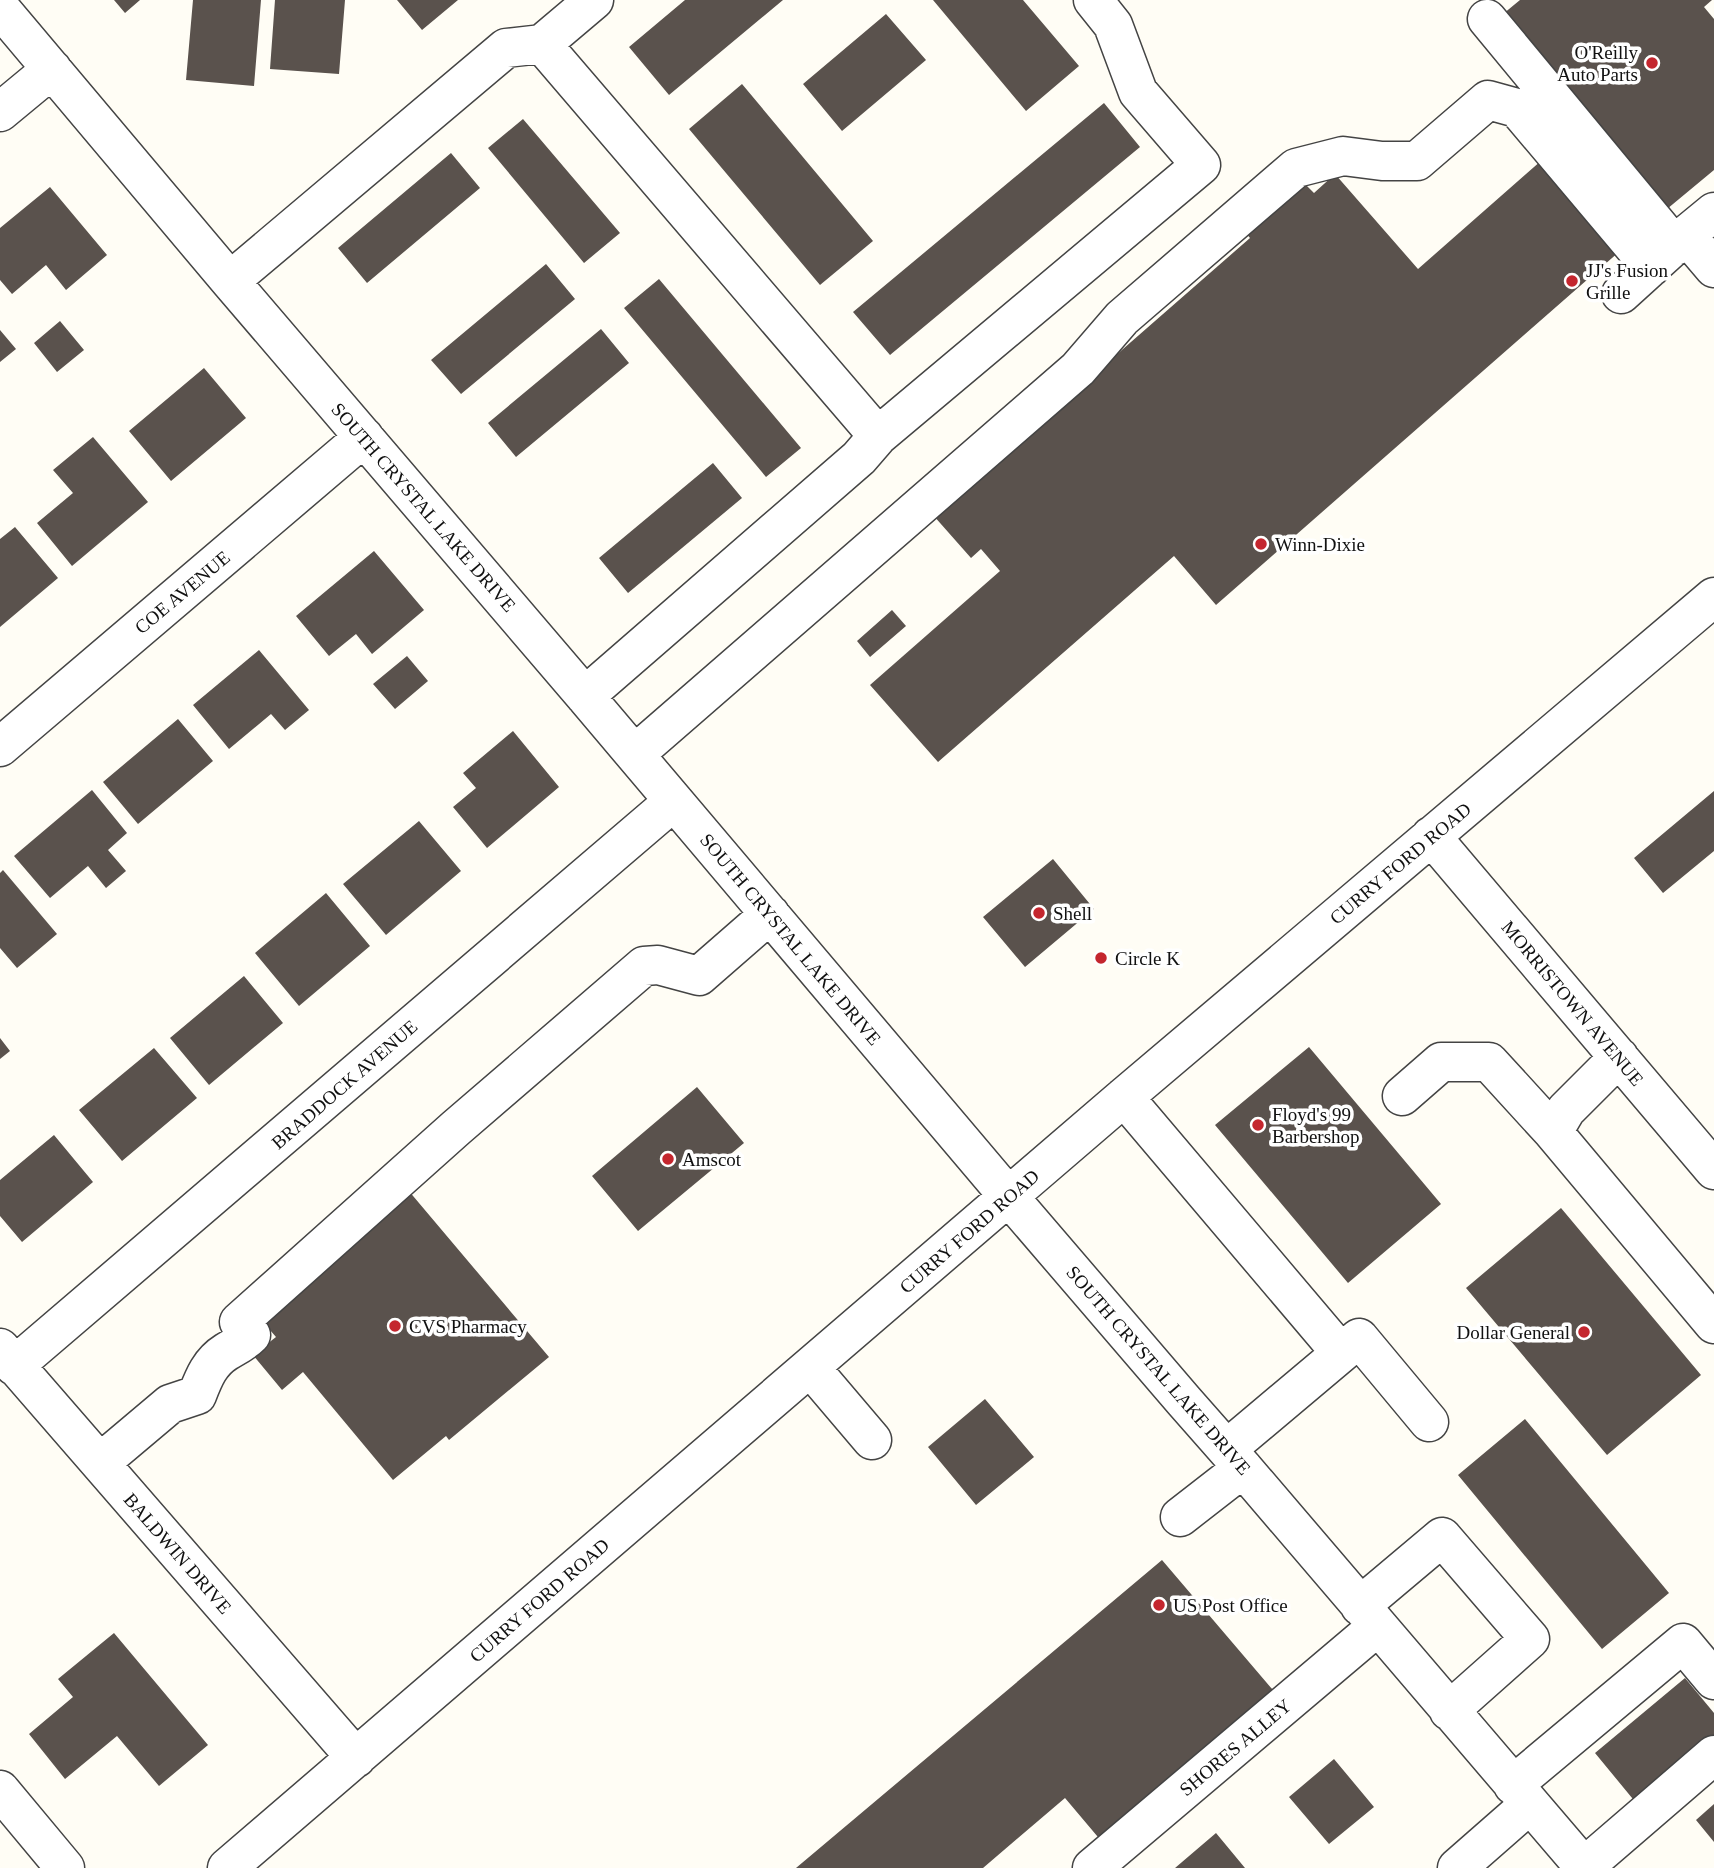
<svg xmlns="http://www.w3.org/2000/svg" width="1714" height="1868" viewBox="0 0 1714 1868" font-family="'Times New Roman',serif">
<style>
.building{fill:#5a524d}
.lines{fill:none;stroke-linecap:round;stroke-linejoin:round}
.minor-casing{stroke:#444;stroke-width:41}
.minor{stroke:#fff;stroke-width:38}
.poi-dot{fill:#c4262e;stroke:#fff;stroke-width:2.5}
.labels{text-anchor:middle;stroke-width:7;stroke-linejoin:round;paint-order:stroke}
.poi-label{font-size:19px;fill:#111;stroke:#fff;text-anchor:start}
.street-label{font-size:19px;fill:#111;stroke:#fff}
</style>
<rect width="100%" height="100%" fill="#fffdf5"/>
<!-- building -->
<path class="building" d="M114,0H140L125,13Z
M193,0H261L254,86L186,80Z
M275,0H345L339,74L270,69Z
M397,0H458L422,30Z
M685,0H783L669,95L629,47Z
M933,0H1023L1079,66L1026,111Z
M1520,0H1712L1704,7L1714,19V170L1667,209L1503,14Z
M886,14L926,60L842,131L803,84Z
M742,84L873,241L820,285L689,129Z
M1104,103L1140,147L890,355L853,312Z
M523,119L620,233L584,263L488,148Z
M451,153L480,188L367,283L338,248Z
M1542,160L1620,251L1216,605L1174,556L938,762L870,685L1000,571L981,549L971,558L933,515L1250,238L1245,232L1303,182L1314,193L1335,174L1418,269Z
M50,187L107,255L66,290L46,265L12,294L0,280V228Z
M546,264L575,299L461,394L431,360Z
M659,279L801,448L766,477L624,308Z
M60,321L84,350L57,372L34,343Z
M601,329L629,363L516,457L488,423Z
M0,330L16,349L0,362Z
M204,368L246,418L171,481L129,431Z
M93,437L148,502L72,566L37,523L73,493L53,470Z
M713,463L742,498L628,593L599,558Z
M15,527L58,578L0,627V539Z
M374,551L424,610L372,654L356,634L329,656L296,616Z
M892,610L906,626L870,657L857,641Z
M259,650L309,710L285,730L271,714L229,749L193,705Z
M407,656L428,681L395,709L373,684Z
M178,719L213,761L138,824L103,782Z
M513,731L559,787L487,848L453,807L476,788L463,773Z
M92,790L127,833L108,850L126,871L106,888L88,866L50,898L14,856Z
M1714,791V851L1663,893L1634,858Z
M419,821L461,871L386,935L343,884Z
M1053,859L1094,909L1025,967L983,917Z
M3,870L57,934L17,968L0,948V873Z
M326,893L370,946L299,1006L255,953Z
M244,976L283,1023L209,1085L170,1038Z
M0,1038L10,1051L0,1059Z
M1309,1047L1441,1204L1348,1283L1215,1125Z
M154,1048L197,1098L122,1161L79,1110Z
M697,1087L744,1143L638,1231L592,1176Z
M54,1135L93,1182L22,1242L0,1216V1180Z
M408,1190L549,1357L449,1440L446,1436L393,1480L303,1372L282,1390L253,1355L276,1337L258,1316Z
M1561,1208L1701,1375L1607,1455L1466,1288Z
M985,1399L1034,1457L976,1505L928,1447Z
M1525,1419L1669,1593L1602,1649L1458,1475Z
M1162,1560L1278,1696L1103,1843L1065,1798L983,1868H796Z
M114,1633L208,1745L159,1786L117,1736L65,1779L29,1734L73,1697L58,1679Z
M1685,1678L1714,1713V1739L1637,1804L1595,1753Z
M1334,1759L1374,1807L1329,1844L1289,1797Z
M1714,1804V1842L1696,1820Z
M1216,1833L1245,1868H1175Z"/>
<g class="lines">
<defs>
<path id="minor" d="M0,8L230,281L585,696L1009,1197L1184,1401L1243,1468L1585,1868
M1487,19L1675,246
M542,44L878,436L1201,165L1138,92L1113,25L1093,0
M0,112L52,69
M1686,235L1714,268
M230,281L506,48L542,44L594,0
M1621,294L1686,235L1714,212
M585,696L859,458L878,436
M0,747L364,437
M635,754L1078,369L1122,318L1296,168L1343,156L1382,161H1417L1488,100L1517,108L1651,267
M1431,836L1714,1170
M1619,1057L1566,1110L1553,1132L1714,1324
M1402,1096L1441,1062H1489L1553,1132
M1124,1097L1341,1353
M0,1348L356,1758
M14,1366L674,801
M810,1367L872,1440
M1227,1449L1359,1338L1429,1422
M100,1463L170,1404L197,1395C204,1377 210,1362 226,1352C236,1346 243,1343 251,1335L239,1322L456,1128L644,966L658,965L699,976L770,914
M1180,1517L1243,1468
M1360,1606L1442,1537L1530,1639L1449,1711
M1513,1785L1683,1643L1714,1680
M0,1790L65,1868
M1584,1867L1714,1755
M227,1868L1124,1097L1714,597
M1092,1868L1378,1626
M1457,1868L1530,1804"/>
</defs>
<!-- minor casing -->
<use href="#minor" class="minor-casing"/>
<!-- minor -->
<use href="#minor" class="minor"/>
</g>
<!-- markers -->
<g class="poi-dot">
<circle cx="1652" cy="63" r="7"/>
<circle cx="1572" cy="281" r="7"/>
<circle cx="1261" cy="544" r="7"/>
<circle cx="1039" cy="913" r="7"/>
<circle cx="1101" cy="958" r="7"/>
<circle cx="1258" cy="1125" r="7"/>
<circle cx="668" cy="1159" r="7"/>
<circle cx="395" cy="1326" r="7"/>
<circle cx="1584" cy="1332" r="7"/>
<circle cx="1159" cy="1605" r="7"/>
</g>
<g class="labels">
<!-- poi labels -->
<g class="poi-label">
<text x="1638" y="59" text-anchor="end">O'Reilly<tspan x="1638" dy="22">Auto Parts</tspan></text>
<text x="1586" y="277">JJ's Fusion<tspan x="1586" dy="22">Grille</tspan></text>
<text x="1275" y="551">Winn-Dixie</text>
<text x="1053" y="920">Shell</text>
<text x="1115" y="965">Circle K</text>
<text x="1272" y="1121">Floyd's 99<tspan x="1272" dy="22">Barbershop</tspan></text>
<text x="682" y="1166">Amscot</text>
<text x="409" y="1333">CVS Pharmacy</text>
<text x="1570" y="1339" text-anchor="end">Dollar General</text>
<text x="1173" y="1612">US Post Office</text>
</g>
<!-- street labels -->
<g class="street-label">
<text transform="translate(424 507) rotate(49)" y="7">SOUTH CRYSTAL LAKE DRIVE</text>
<text transform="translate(182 592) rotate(-40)" y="7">COE AVENUE</text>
<text transform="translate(1400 863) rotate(-40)" y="7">CURRY FORD ROAD</text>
<text transform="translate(791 939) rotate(50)" y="7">SOUTH CRYSTAL LAKE DRIVE</text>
<text transform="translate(1573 1003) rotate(50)" y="7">MORRISTOWN AVENUE</text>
<text transform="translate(344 1084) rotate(-41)" y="7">BRADDOCK AVENUE</text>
<text transform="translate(969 1231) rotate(-41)" y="7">CURRY FORD ROAD</text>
<text transform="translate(1159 1370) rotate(49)" y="7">SOUTH CRYSTAL LAKE DRIVE</text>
<text transform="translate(178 1553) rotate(49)" y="7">BALDWIN DRIVE</text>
<text transform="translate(539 1600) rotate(-41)" y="7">CURRY FORD ROAD</text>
<text transform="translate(1235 1747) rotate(-40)" y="7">SHORES ALLEY</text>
</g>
</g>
</svg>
